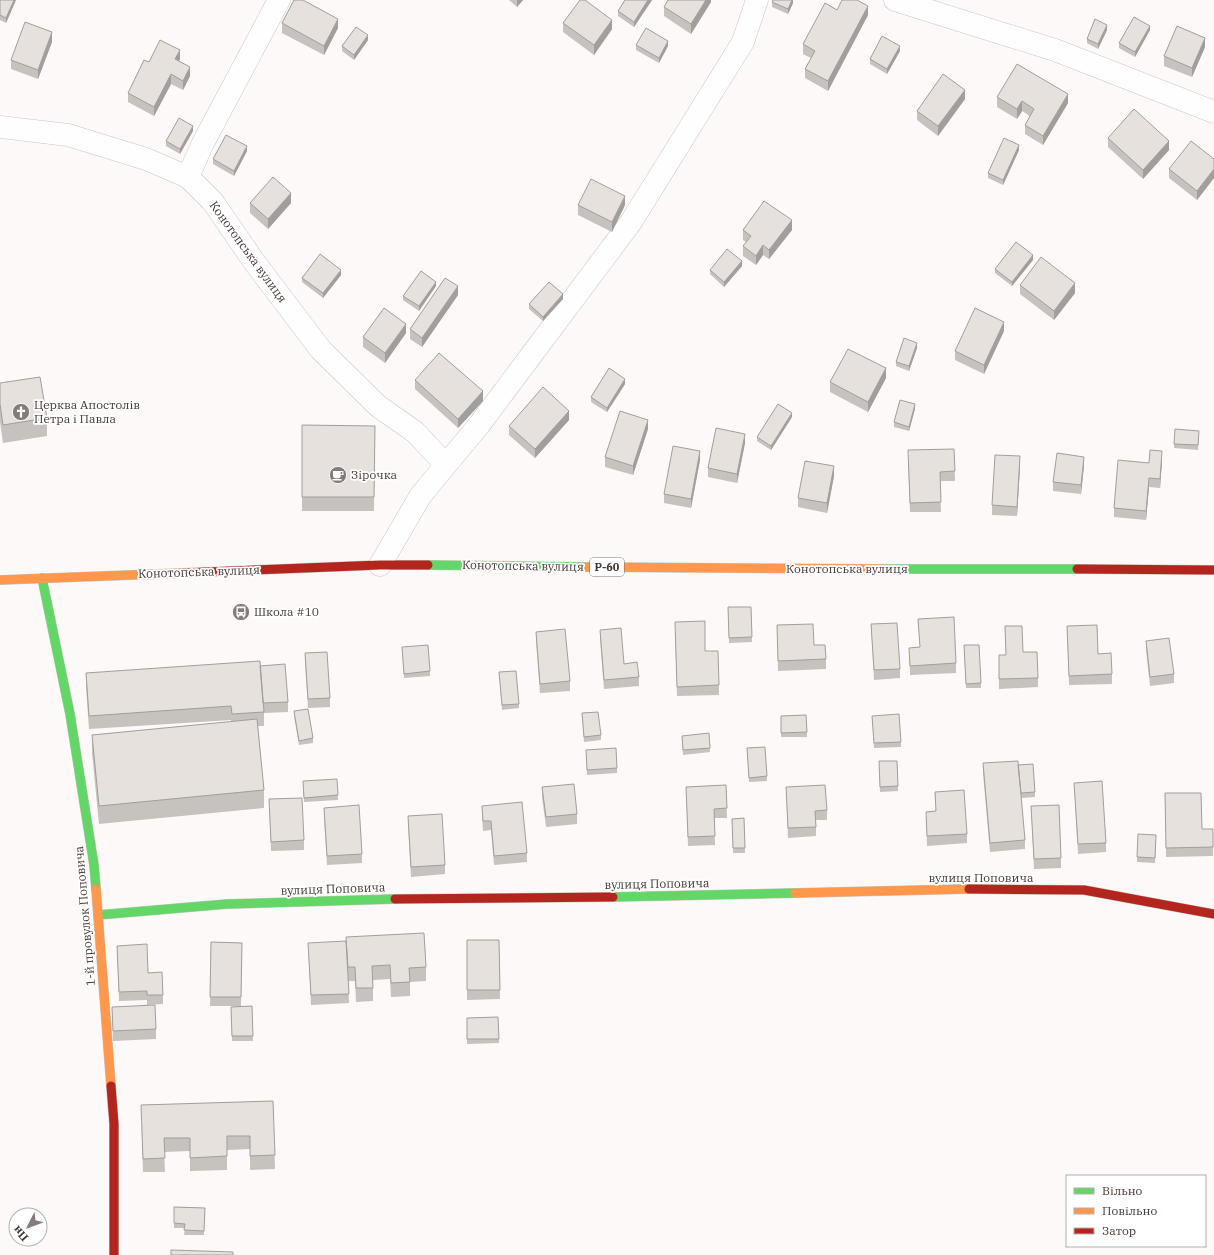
<svg xmlns="http://www.w3.org/2000/svg" width="1214" height="1255" viewBox="0 0 1214 1255" font-family="'IBM Plex Serif',serif">
<style>
.lines{fill:none;stroke-linecap:round;stroke-linejoin:round}
.street-casing{stroke:#ccc5c2;stroke-width:23}
.fast-casing{stroke:#ccc5c2;stroke-width:10}
.slow-casing{stroke:#ccc5c2;stroke-width:10}
.jam-casing{stroke:#ccc5c2;stroke-width:10}
.street{stroke:#fffefe;stroke-width:22}
.fast{stroke:#63d668;stroke-width:9}
.slow{stroke:#ff974d;stroke-width:9}
.jam{stroke:#b3261e;stroke-width:9}
.wall{fill:#c6c2be}
.shaded-wall{fill:#a19e9b}
.building{fill:#e6e1dd;stroke:#a19e9b}
.labels{text-anchor:middle;stroke-width:3.5;stroke-linejoin:round;paint-order:stroke}
.shield{fill:#fff;stroke:#7c7471;stroke-width:1}
.shield-label{font-size:11px;font-weight:bold;fill:#443834}
.street-label{font-size:12px;fill:#443834;stroke:#fff}
.poi-label{font-size:12px;fill:#443834;stroke:#fff;text-anchor:start}
</style>
<rect width="100%" height="100%" fill="#fcf9f8"/>
<g class="lines">
<defs>
<path id="street" d="M895,0L1055,50L1214,112
M0,127L68,135L146,159L188,177L213,202L255,263L321,350L378,406L415,432L446,465
M188,177L202,145L279,0
M380,565L421,495L479,425L631,222L743,42L757,0"/>
<path id="fast" d="M428,565L584,567
M883,569H1077
M42,578L70,714L94,865L96,889
M613,897L795,893
M98,915L227,904L395,899"/>
<path id="slow" d="M584,567L883,569
M0,580L183,573
M96,889L111,1086
M795,893L969,889"/>
<path id="jam" d="M1077,569L1214,570
M183,573L380,565H428
M969,889L1084,890L1214,914
M395,899L613,897
M111,1086L114,1124V1255"/>
</defs>
<!-- street casing -->
<use href="#street" class="street-casing"/>
<!-- fast casing -->
<use href="#fast" class="fast-casing"/>
<!-- slow casing -->
<use href="#slow" class="slow-casing"/>
<!-- jam casing -->
<use href="#jam" class="jam-casing"/>
<!-- street -->
<use href="#street" class="street"/>
<!-- fast -->
<use href="#fast" class="fast"/>
<!-- slow -->
<use href="#slow" class="slow"/>
<!-- jam -->
<use href="#jam" class="jam"/>
</g>
<!-- wall -->
<path class="wall" d="M0,0H16L6,23L0,20Z
M509,0H523L517,7Z
M652,0L634,27L618,16V11Z
M711,0V2L691,34L664,16V7Z
M793,0V3L788,14L772,7V2Z
M837,10L868,15L828,91L805,78V69L811,58L803,54V44Z
M282,23L338,28L324,55L282,33Z
M563,23L612,29L594,55L563,32Z
M1107,30L1098,49L1087,43V39Z
M1150,30L1135,57L1119,48V43Z
M368,40L354,60L342,51V46Z
M52,42L38,79L11,69V60Z
M636,45L668,46L659,63L636,50Z
M1205,47L1192,77L1164,66V56Z
M900,51L887,74L870,64V59Z
M180,59L178,61L190,76L183,90L171,84L154,116L128,102V93L149,62Z
M997,97L1068,103L1043,145L1025,134V125L1030,116L1022,111L1017,119L997,107Z
M965,99L938,136L917,120V111Z
M193,131L180,154L166,146V141Z
M1108,138L1169,150L1143,179L1108,147Z
M1019,150L1003,185L988,178V173Z
M247,151L234,176L213,164V159Z
M1214,159V178L1197,200L1169,178V169Z
M250,203H291L268,229L250,213Z
M578,205H625L612,232L578,215Z
M743,230H792L769,259L763,255L756,265L743,256V246L746,242L743,240Z
M1033,260L1012,286L995,273V269Z
M742,266L724,287L710,274V270Z
M341,275L323,298L302,282V278Z
M1020,285L1075,293L1054,320L1020,294Z
M436,286L419,311L403,300V296Z
M458,295L422,347L410,339V329Z
M563,299L543,321L529,309V304Z
M1004,331L984,374L955,360V351Z
M406,333L385,363L363,347V337Z
M917,348L909,371L896,366V362Z
M886,378L868,412L830,392V382Z
M415,380L483,401L458,428L415,389Z
M0,383L47,418V436L3,443L0,422Z
M625,384L607,412L591,402V397Z
M915,409L909,431L894,427V422Z
M792,417L771,450L757,441V437Z
M569,420L535,458L509,435V426Z
M302,425L375,426L374,511H302Z
M648,429L633,475L605,467V457Z
M1199,436L1198,450L1174,448V444Z
M745,443L737,483L708,477V468Z
M954,449L955,481H940L941,512H910L908,460Z
M700,460L691,508L664,503V494Z
M1162,461L1160,488L1149,487L1146,520L1114,517V508L1149,463Z
M1020,466L1017,516L992,515V505Z
M1084,466L1081,494L1053,491V482Z
M834,476L827,513L798,507V498Z
M728,607H751L752,642L729,643Z
M918,619L956,663V673L910,675L909,648L920,647Z
M871,624L900,669V678L874,680Z
M777,625L814,645L826,659V669L778,671Z
M1005,626L1023,652L1038,678V687L999,689V655H1006Z
M1067,626L1112,674V684L1069,685Z
M600,630L624,664L639,677V686L604,689L600,639Z
M675,631L719,685V695L677,696Z
M536,632L570,681V691L540,693L536,641Z
M1146,641L1174,674V683L1150,686L1146,650Z
M402,647L430,671V676L404,678Z
M964,650L981,683V688H966Z
M305,653L330,698V707L308,708L305,662Z
M260,666L288,702V712L264,713V726H258L264,790V808L99,824L92,753V735L231,722V720L89,729L86,687V673Z
M499,672L519,704V708L502,710Z
M294,711L313,738V743L299,745L294,716Z
M582,713L601,735V740L584,742Z
M806,715L807,737H781V716Z
M872,716L901,742V747L874,748Z
M682,736L710,748V752L683,755Z
M747,748L767,776V781L749,782Z
M586,754L617,768V773L587,775Z
M983,763L1018,765L1035,792V797L1021,798L1025,840V849L990,852L983,773Z
M879,766L898,786V791L880,792Z
M303,781L338,795V800L304,802Z
M1074,783L1106,843V852L1078,854Z
M726,785L727,818H714L715,845L688,846L686,787Z
M542,787L577,814V824L546,827L542,797Z
M786,787L827,810V820H816V836L788,838Z
M935,792L967,834V843L927,846L926,812L936,811Z
M1165,793L1202,829H1213V856L1166,857Z
M269,799L304,840V850L271,851Z
M482,806L527,853V862L494,865L491,830L483,831L482,815Z
M1031,806L1061,858V868L1034,869Z
M324,808L362,854V863L327,865L324,817Z
M408,816L445,865V874L411,877L408,825Z
M744,818L745,853H733L732,819Z
M1156,840L1155,863L1137,862V857Z
M467,940H499L500,999L467,1000Z
M211,942L242,943L241,1006H252L253,1041H232L231,1007L239,1006H210Z
M308,943L426,967V981L410,982V996L391,997L390,979L373,980V1001L356,1002L355,981H348L349,1003L311,1005Z
M117,946L148,973L163,995V1004L147,1005V1000L119,1001Z
M112,1007L156,1029V1039L113,1041Z
M498,1017L499,1043L467,1044V1018Z
M273,1101L275,1169L250,1170V1149L227,1150V1170L190,1171V1151L164,1152L165,1172H143L141,1105Z
M174,1207L205,1208L204,1235H184L185,1228H174Z"/>
<!-- shaded-wall -->
<path class="shaded-wall" d="M14,0H16L6,23V18Z
M517,0H523L517,7Z
M648,0H652L634,27V22Z
M706,0H711V2L691,34V24Z
M792,0H793V3L788,14V9Z
M868,6V15L828,91V81Z
M338,19V28L324,55V46Z
M612,20V29L594,55V45Z
M1107,25V30L1098,49V44Z
M1150,26V30L1135,57V52Z
M52,32V42L38,79V70Z
M368,35V40L354,60V55Z
M1205,38V47L1192,77V68Z
M668,41V46L659,63V58Z
M900,46V51L887,74V69Z
M180,50V59L175,69V59Z
M190,67V76L183,90V81Z
M171,74V84L154,116V107Z
M965,90V99L938,136V126Z
M1068,94V103L1043,145V136Z
M1022,101V111L1017,119V109Z
M193,126V131L180,154V149Z
M1169,141V150L1143,179V170Z
M1019,145V150L1003,185V180Z
M247,146V151L234,176V171Z
M1214,169V178L1197,200V191Z
M291,193V203L268,229V219Z
M625,196V205L612,232V222Z
M792,220V230L769,259V250Z
M763,245V255L756,265V256Z
M1033,255V260L1012,286V282Z
M742,261V266L724,287V282Z
M341,270V275L323,298V293Z
M436,282V286L419,311V306Z
M1075,283V293L1054,320V311Z
M458,286V295L422,347V338Z
M563,294V299L543,321V317Z
M1004,322V331L984,374V365Z
M406,324V333L385,363V353Z
M917,343V348L909,371V366Z
M886,368V378L868,412V402Z
M625,379V384L607,412V408Z
M483,391V401L458,428V419Z
M915,404V409L909,431V427Z
M569,411V420L535,458V449Z
M792,413V417L771,450V446Z
M648,420V429L633,475V466Z
M745,434V443L737,483V474Z
M700,451V460L691,508V499Z
M1162,451V461L1160,488V479Z
M1020,456V466L1017,516V507Z
M1084,457V466L1081,494V485Z
M834,466V476L827,513V503Z
M1149,478V487L1146,520V511Z"/>
<!-- building -->
<path class="building" d="M0,0H14L6,18L0,15Z
M294,0H303L338,19L324,46L282,23Z
M580,0H585L612,20L594,45L563,23Z
M625,0H648L634,22L618,11Z
M668,0H706L691,24L664,7Z
M773,0H792L788,9L772,2Z
M842,0H857L868,6L828,81L805,69L815,51L803,44L825,3L837,10Z
M1134,17L1150,26L1135,52L1119,43Z
M1095,19L1107,25L1098,44L1087,39Z
M25,22L52,32L38,70L11,60Z
M1177,26L1205,38L1192,68L1164,56Z
M356,27L368,35L354,55L342,46Z
M646,28L668,41L659,58L636,45Z
M882,36L900,46L887,69L870,59Z
M160,40L180,50L175,59L190,67L183,81L171,74L154,107L128,93L144,60L149,62Z
M1017,64L1068,94L1043,136L1025,125L1034,109L1022,101L1017,109L997,97Z
M943,74L965,90L938,126L917,111Z
M1134,109L1169,141L1143,170L1108,138Z
M179,118L193,126L180,149L166,141Z
M226,135L247,146L234,171L213,159Z
M1004,138L1019,145L1003,180L988,173Z
M1191,141L1214,159V169L1197,191L1169,169Z
M273,177L291,193L268,219L250,203Z
M591,179L625,196L612,222L578,205Z
M764,201L792,220L769,250L763,245L756,256L743,246L751,236L743,230Z
M1016,242L1033,255L1012,282L995,269Z
M727,249L742,261L724,282L710,270Z
M320,254L341,270L323,293L302,278Z
M1041,257L1075,283L1054,311L1020,285Z
M421,271L436,282L419,306L403,296Z
M445,278L458,286L422,338L410,329Z
M549,282L563,294L543,317L529,304Z
M384,308L406,324L385,353L363,337Z
M975,308L1004,322L984,365L955,351Z
M904,338L917,343L909,366L896,362Z
M848,349L886,368L868,402L830,382Z
M439,353L483,391L458,419L415,380Z
M609,368L625,379L607,408L591,397Z
M40,377L47,418L3,425L0,404V383Z
M543,387L569,411L535,449L509,426Z
M900,400L915,404L909,427L894,422Z
M778,404L792,413L771,446L757,437Z
M620,411L648,420L633,466L605,457Z
M302,425L375,426L374,497H302Z
M716,428L745,434L737,474L708,468Z
M1175,429L1199,431L1198,445L1174,444Z
M673,446L700,451L691,499L664,494Z
M954,449L955,471L940,472L941,502L910,503L908,450Z
M1150,450L1162,451L1160,479L1149,478L1146,511L1114,508L1118,460L1149,463Z
M1057,453L1084,457L1081,485L1053,482Z
M995,455L1020,456L1017,507L992,505Z
M805,461L834,466L827,503L798,498Z
M728,607H751L752,637L729,638Z
M954,617L956,663L910,666L909,648L920,647L918,619Z
M705,621V651H718L719,685L677,687L675,622Z
M897,623L900,669L874,670L871,624Z
M813,624L814,645H825L826,659L778,661L777,625Z
M1097,625L1098,654L1111,653L1112,674L1069,676L1067,626Z
M1005,626H1022L1023,652H1037L1038,678L999,679V655H1006Z
M621,628L624,664L637,662L639,677L604,680L600,630Z
M565,629L570,681L540,684L536,632Z
M1169,638L1174,674L1150,677L1146,641Z
M428,645L430,671L404,674L402,647Z
M964,645H979L981,683L966,684Z
M327,652L330,698L308,699L305,653Z
M260,661L264,712L232,714L231,706L89,716L86,673Z
M285,664L288,702L263,703L260,666Z
M516,671L519,704L502,705L499,672Z
M308,709L313,738L299,741L294,711Z
M598,712L601,735L584,737L582,713Z
M899,714L901,742L874,743L872,716Z
M806,715L807,732L781,733V716Z
M257,719L264,790L99,806L92,735Z
M709,733L710,748L683,750L682,736Z
M765,747L767,776L749,778L747,748Z
M616,748L617,768L587,770L586,750Z
M879,761H897L898,786L880,787Z
M1018,761L1025,840L990,843L983,763Z
M1033,764L1035,792L1021,793L1018,765Z
M337,779L338,795L304,798L303,781Z
M1102,781L1106,843L1078,844L1074,783Z
M574,784L577,814L546,817L542,787Z
M726,785L727,808L714,809L715,836L688,837L686,787Z
M825,785L827,810L815,811L816,827L788,828L786,787Z
M964,790L967,834L927,836L926,812L936,811L935,792Z
M1165,793H1201L1202,829H1213V847L1166,848Z
M302,798L304,840L271,842L269,799Z
M522,802L527,853L494,856L491,821H483L482,806Z
M359,805L362,854L327,856L324,808Z
M1059,805L1061,858L1034,859L1031,806Z
M442,814L445,865L411,867L408,816Z
M744,818L745,848H733L732,819Z
M1138,834L1156,835L1155,858L1137,857Z
M424,933L426,967L409,968L410,982L391,983L390,965L372,966L373,988H356L355,967H348L346,937Z
M467,940H499L500,990H467Z
M346,941L349,994L311,995L308,943Z
M211,942L242,943L241,997H210Z
M147,944L148,973L162,972L163,995H147V991L119,992L117,946Z
M155,1005L156,1029L113,1031L112,1007Z
M252,1006L253,1036H232L231,1007Z
M498,1017L499,1039H467V1018Z
M273,1101L275,1155L250,1156V1136H227V1156L190,1158V1138H164L165,1158L143,1159L141,1105Z
M174,1207L205,1208L204,1231L184,1230L185,1224L174,1223Z
M171,1250L233,1252V1255H171Z"/>
<!-- icons -->
<defs>
<symbol id="church-disc" viewBox="-11 -11 22 22"><circle r="9.5" fill="#847c79" stroke="#fff"/><path d="M-1.2-6h2.4v3.5h3.3v2.4h-3.3V6h-2.4V-.1h-3.3v-2.4h3.3Z" fill="#fff"/></symbol>
<symbol id="cafe-disc" viewBox="-11 -11 22 22"><circle r="9.5" fill="#847c79" stroke="#fff"/><path d="M-5.5-4.5H6V0H3Q3 3.5 0 3.5H-2.5Q-5.5 3.5-5.5 0ZM3-3.2v2h1.7v-2ZM-6 4.5H4V6H-6Z" fill="#fff"/></symbol>
<symbol id="bus-disc" viewBox="-11 -11 22 22"><circle r="9.5" fill="#847c79" stroke="#fff"/><path d="M-5-6H5V4H4V6H2V4H-2V6H-4V4H-5ZM-3.5-4V0h7V-4ZM-3.5 1.2v1.5H-2V1.2ZM2 1.2v1.5H3.5V1.2Z" fill="#fff"/></symbol>
</defs>
<g fill-rule="evenodd">
<use href="#church-disc" x="11" y="402" width="20" height="20"/>
<use href="#cafe-disc" x="328" y="465" width="20" height="20"/>
<use href="#bus-disc" x="231" y="602" width="20" height="20"/>
</g>
<g class="labels">
<!-- shield labels -->
<rect class="shield" x="590" y="558" width="34" height="18" rx="3"/>
<g class="shield-label">
<text x="607" y="571">Р-60</text>
</g>
<!-- street labels -->
<g class="street-label">
<text transform="translate(248 252) rotate(54)" y="4">Конотопська вулиця</text>
<text transform="translate(523 566) rotate(1)" y="4">Конотопська вулиця</text>
<text x="847" y="573">Конотопська вулиця</text>
<text transform="translate(199 572) rotate(-2)" y="4">Конотопська вулиця</text>
<text x="981" y="882">вулиця Поповича</text>
<text transform="translate(657 884) rotate(-1)" y="4">вулиця Поповича</text>
<text transform="translate(333 889) rotate(-2)" y="4">вулиця Поповича</text>
<text transform="translate(85 916) rotate(-95)" y="4">1-й провулок Поповича</text>
</g>
<!-- poi labels -->
<g class="poi-label">
<text x="34" y="409">Церква Апостолів<tspan x="34" dy="14">Петра і Павла</tspan></text>
<text x="351" y="479">Зірочка</text>
<text x="254" y="616">Школа #10</text>
</g>
</g>
<!-- legend -->
<rect x="1066" y="1175" width="140" height="72" fill="#ffffff" stroke="#b4afae"/>
<rect x="1074" y="1188" width="20" height="6" fill="#63d668" stroke="#b4afae"/>
<text x="1102" y="1195" font-size="12" fill="#443834">Вільно</text>
<rect x="1074" y="1208" width="20" height="6" fill="#ff974d" stroke="#b4afae"/>
<text x="1102" y="1215" font-size="12" fill="#443834">Повільно</text>
<rect x="1074" y="1228" width="20" height="6" fill="#b3261e" stroke="#b4afae"/>
<text x="1102" y="1235" font-size="12" fill="#443834">Затор</text>
<!-- north arrow -->
<g transform="translate(28 1227) rotate(228)"><circle r="19" fill="#ffffff" stroke="#b4afae"/>
<path d="M0-3L7 15L0 10L-7 15Z" fill="#847c79"/>
<text y="-6" font-size="11" font-weight="bold" text-anchor="middle" fill="#443834">Пн</text>
</g>
</svg>
